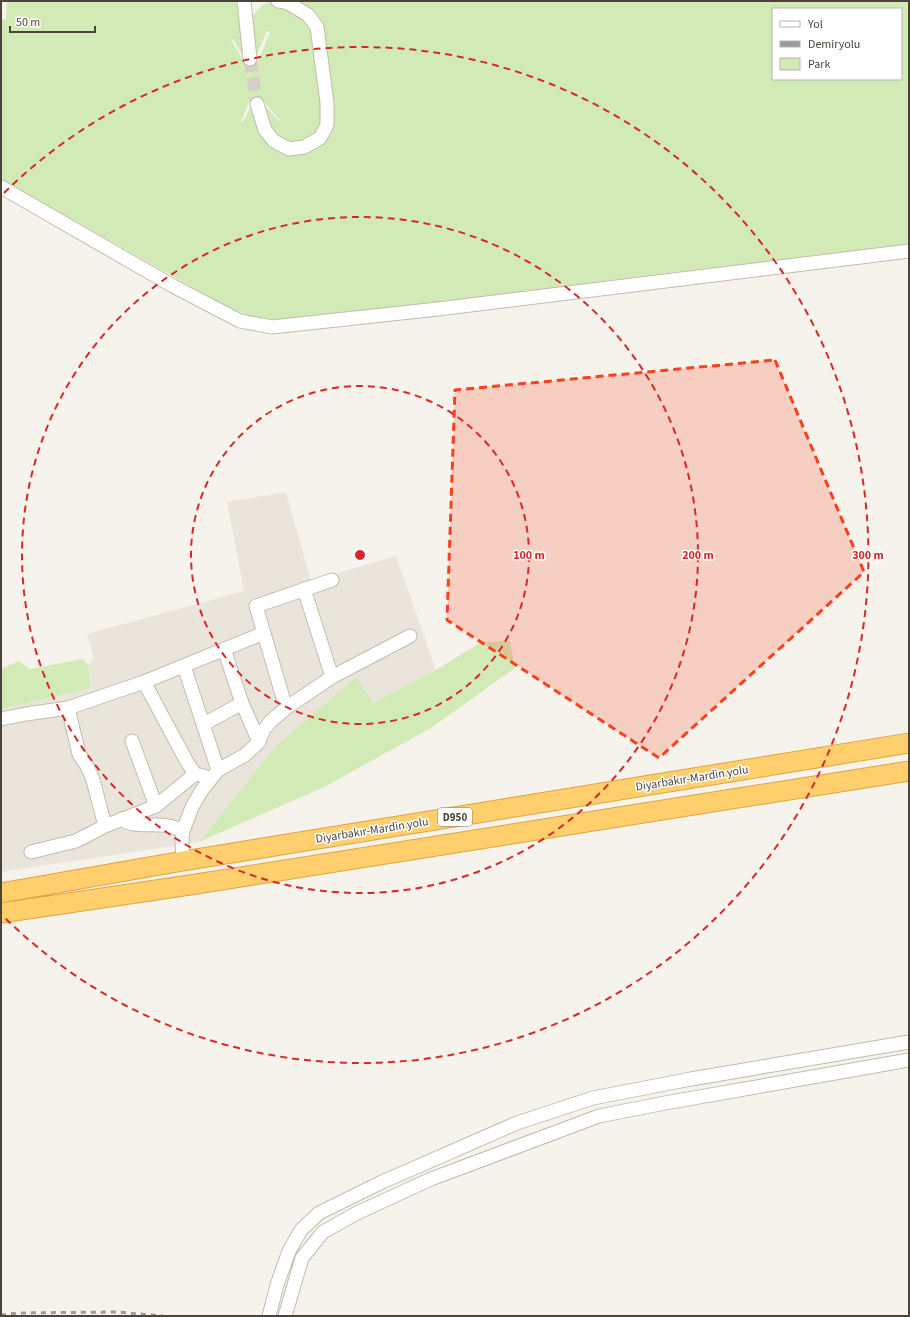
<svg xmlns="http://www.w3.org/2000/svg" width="910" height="1317" viewBox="0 0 910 1317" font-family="'Source Sans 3',sans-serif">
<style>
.residential{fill:#eae5da}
.green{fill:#d2eab5;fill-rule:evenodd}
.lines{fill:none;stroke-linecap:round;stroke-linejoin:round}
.minor-tunnel{stroke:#d4d0c8;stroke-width:13;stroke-dasharray:13 6;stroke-linecap:butt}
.minor-casing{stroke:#c2bbae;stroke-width:15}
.highway-casing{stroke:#e0a43c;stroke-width:21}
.minor{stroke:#fff;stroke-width:13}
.highway{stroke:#ffcf6e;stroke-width:19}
.rail{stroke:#9a9a9a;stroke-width:3;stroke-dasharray:5 5;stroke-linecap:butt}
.marked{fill:#fc3f1d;fill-opacity:0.2;stroke:#fc3f1d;stroke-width:3;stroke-dasharray:8 5;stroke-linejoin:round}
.ring{fill:none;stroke:#d62828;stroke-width:2;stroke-dasharray:7 5}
.labels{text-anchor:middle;stroke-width:3;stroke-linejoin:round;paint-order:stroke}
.shield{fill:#fff;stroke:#817c74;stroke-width:1}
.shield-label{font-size:11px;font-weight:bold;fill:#4b4439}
.street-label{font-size:12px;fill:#4b4439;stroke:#fff}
.centre{fill:#d62828;stroke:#fff;stroke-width:2}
.ring-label{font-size:12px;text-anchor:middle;font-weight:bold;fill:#d62828;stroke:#fff;stroke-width:3;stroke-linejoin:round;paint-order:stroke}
</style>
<rect width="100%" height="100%" fill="#f6f3ec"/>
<!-- residential -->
<path class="residential" d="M286,492L311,581L396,556L436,670L373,703L356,678L275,747L199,842L1,872V709L91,688L88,665L94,659L87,634L244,591L227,502Z"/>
<!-- green -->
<path class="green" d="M7,1H239L246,61L233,39L231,40L246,65L257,64L270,32L267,31L256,56L251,27L252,16L262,5L269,2L291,8L308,19L314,31L323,110C323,117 323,125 320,131C311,148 282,148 271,134C264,125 264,114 263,104L279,121L280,120L260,98H251L241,121L243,122L253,102C255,111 256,122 261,131C275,156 317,159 328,130C335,111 324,52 322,30C316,16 306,6 291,1H909V244L634,277L395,309L283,320L254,318L222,304L1,179V19H6ZM773,9H901V79H773Z
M510,641L515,668L431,728L326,786L199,842L275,747L356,677L373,703L436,670L481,642Z
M83,659L88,665L91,688L1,709V669L19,661L29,669Z"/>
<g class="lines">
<!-- minor-tunnel -->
<path class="minor-tunnel" d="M250,59L257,104"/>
<defs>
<path id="minor" d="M244,1L250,59
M257,104L265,130L274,141L289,149L304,147L320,138L327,125V103L317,27L308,15L288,3L278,1
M1,187L173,286L240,321L272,327L438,309L909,251
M304,589L332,677
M224,649L242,703L259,742
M184,666L218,770
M144,682L187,762L195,774L204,776
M68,708L79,754L87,766L93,780L105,826
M286,708L256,606L332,580
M1,719L26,714L68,708L144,682L264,633
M204,724L242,703
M132,741L156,806
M121,819C133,827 145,824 158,825C167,825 175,827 183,831
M31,852L76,841L105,826L156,806L195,774
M183,861L182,840L183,831L192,807L202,790L218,770L245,755L259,742L263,731L270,722L286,708L332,677L410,636
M269,1316L277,1285L289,1251L301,1230L319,1213L382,1182L517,1123L593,1098L691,1079L909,1042
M285,1316L302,1258L323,1232L357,1213L431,1179L599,1116L665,1103L909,1060"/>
<path id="highway" d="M1,893L183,861L909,743
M1,913L190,885L909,771"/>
</defs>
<!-- minor casing -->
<use href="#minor" class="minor-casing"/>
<!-- highway casing -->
<use href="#highway" class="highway-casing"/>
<!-- minor -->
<use href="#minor" class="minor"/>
<!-- highway -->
<use href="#highway" class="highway"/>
<!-- rail -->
<path class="rail" d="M1,1315L17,1313L117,1312L163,1316"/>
</g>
<!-- marked area -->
<path class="marked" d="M775,360L864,572L659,758L447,620L455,390Z"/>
<!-- distance rings -->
<g class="ring">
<circle cx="360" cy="555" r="169"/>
<circle cx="360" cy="555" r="338"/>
<path d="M4 193A508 508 0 1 1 4 917"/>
</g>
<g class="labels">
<!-- shield labels -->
<rect class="shield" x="438" y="808" width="34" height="18" rx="3"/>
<g class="shield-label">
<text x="455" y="821">D950</text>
</g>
<!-- street labels -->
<g class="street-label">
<text transform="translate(692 778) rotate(-9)" y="4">Diyarbakır-Mardin yolu</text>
<text transform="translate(372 830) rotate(-9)" y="4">Diyarbakır-Mardin yolu</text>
</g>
</g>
<circle cx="360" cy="555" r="6" class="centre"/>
<g class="ring-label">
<text x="529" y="559">100 m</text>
<text x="698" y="559">200 m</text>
<text x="868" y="559">300 m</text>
</g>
<!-- border -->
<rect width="910" height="1317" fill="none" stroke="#4b4439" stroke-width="4"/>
<!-- legend -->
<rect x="772" y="8" width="130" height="72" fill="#ffffff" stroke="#b7b4b0"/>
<rect x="780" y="21" width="20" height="6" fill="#ffffff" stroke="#b7b4b0"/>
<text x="808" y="28" font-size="12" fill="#4b4439">Yol</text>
<rect x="780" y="41" width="20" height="6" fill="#9a9a9a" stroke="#b7b4b0"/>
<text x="808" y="48" font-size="12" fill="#4b4439">Demiryolu</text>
<rect x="780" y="58" width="20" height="12" fill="#d2eab5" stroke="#b7b4b0"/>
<text x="808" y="68" font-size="12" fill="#4b4439">Park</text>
<!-- scale -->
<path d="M10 26v6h85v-6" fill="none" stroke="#4b4439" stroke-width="2"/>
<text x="16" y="26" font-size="12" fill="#4b4439" stroke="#ffffff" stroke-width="3" paint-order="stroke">50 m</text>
</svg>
